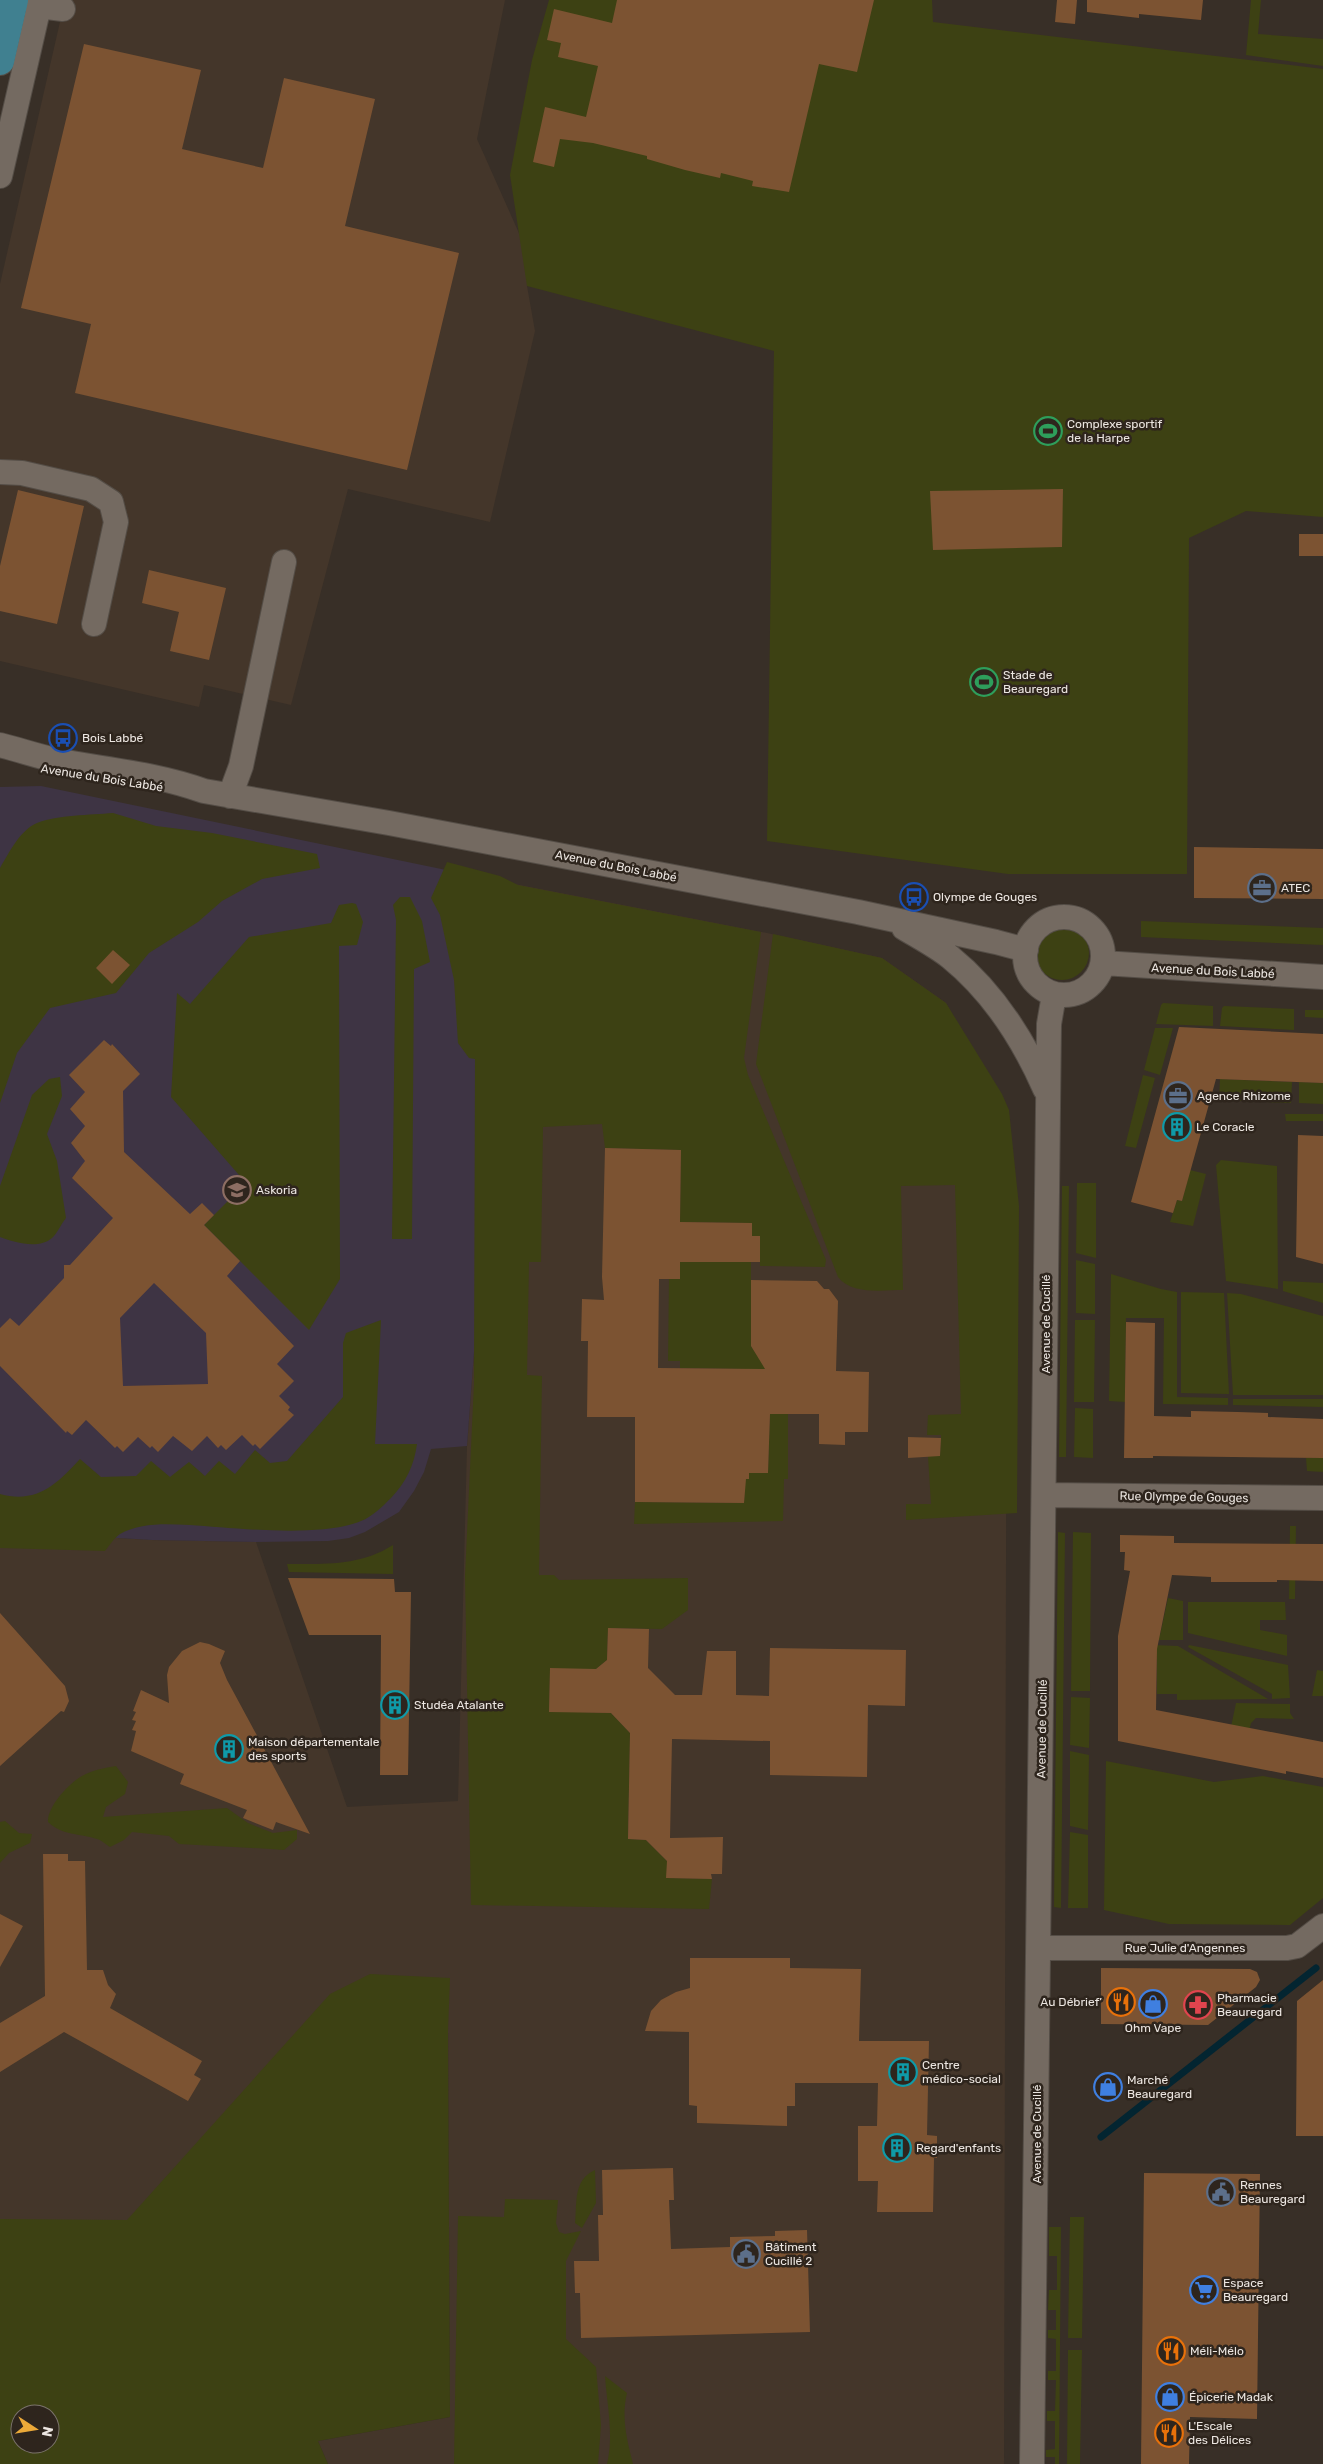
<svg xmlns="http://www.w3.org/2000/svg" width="1323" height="2464" viewBox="0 0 1323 2464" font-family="Rubik,sans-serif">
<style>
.built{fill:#44362a}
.education{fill:#3e3444}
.green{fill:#3d4113;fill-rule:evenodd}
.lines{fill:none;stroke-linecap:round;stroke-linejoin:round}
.stream{stroke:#032531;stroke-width:7}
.building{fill:#7c5332;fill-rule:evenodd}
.minor-casing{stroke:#544d46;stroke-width:26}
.major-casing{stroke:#544d46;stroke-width:30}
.minor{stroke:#746a61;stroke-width:24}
.major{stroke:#408090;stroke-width:28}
.labels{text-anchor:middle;stroke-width:5;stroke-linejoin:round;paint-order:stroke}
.poi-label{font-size:12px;fill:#ece6e1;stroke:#2e251d;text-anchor:start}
.street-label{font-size:12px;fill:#ece6e1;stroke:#2e251d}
</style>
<rect width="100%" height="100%" fill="#382f27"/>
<!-- built -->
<path class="built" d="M65,0H505L477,139L522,240L533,243L527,286L535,331L490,522L348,489L291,705L204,685L199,707L0,661V284Z
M509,883L767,933L882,958L946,1003L1007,1113L1004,2464H328L318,2441L450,2417L448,2031L146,2265L0,2267V1531L152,1540L256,1542L347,1807L458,1801L467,1446Z"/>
<!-- education -->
<path class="education" d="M41,786L509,883L467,1446L431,1449L424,1472L414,1491L399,1512L365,1532L349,1538L328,1541L256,1542L152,1540L0,1531V787Z"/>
<!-- green -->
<path class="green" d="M549,0H932L933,22L1323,69V517L1246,511L1189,538L1187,874H1008L767,841L774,351L527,286L510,175L532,60Z
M1251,0H1261L1258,34L1323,39V66L1246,55Z
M113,813L156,826L212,833L317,854L320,868L262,879L222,901L198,922L149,953L116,993L50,1008L17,1053L0,1103V868C9,853 20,830 37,823C58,815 90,815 113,813Z
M447,862L500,876L518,885L761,932L744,1058L748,1075L826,1260L825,1267L760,1266V1236H752V1223L680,1222L681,1150L605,1148L602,1124L543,1127L541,1262H529L527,1375L542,1376L539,1575H554L559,1580L688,1578V1610L662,1629L608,1628L607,1660L596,1669H550L549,1711L611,1713L630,1733L628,1839L646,1840L667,1861V1878L712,1879L709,1909L471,1905L465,1576L474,1383L475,1059L469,1058L458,1043L454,980L440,915L431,898Z
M400,897H410L422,921L430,962L414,969L412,1239H392L396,920L393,905Z
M352,903L356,904L363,922L357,945L339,946L340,1279L309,1330L204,1225L246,1183L171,1097L177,993L190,1004L249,937L331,923L339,905Z
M1141,921L1323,928V945L1141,937Z
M1035 953a27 27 0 1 1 54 0a27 27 0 1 1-54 0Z
M773,934L882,958L946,1003L1002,1094L1009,1110L1019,1206L1017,1513L906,1520V1504H931L928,1456H940L941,1435H927L928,1415L961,1414L955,1185L901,1186L903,1290C882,1290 852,1295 838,1277L756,1064Z
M1163,1003L1213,1006V1026L1156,1024L1161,1005Z
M1224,1006L1294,1009V1030L1220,1026L1222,1008Z
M1305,1010H1323V1018L1305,1017Z
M1155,1028H1173L1160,1075L1144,1070Z
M1143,1075L1155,1078L1136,1148L1125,1146Z
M60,1077L62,1096L47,1134L57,1161L66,1218C61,1224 57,1234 52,1238C38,1250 14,1242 0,1237V1186L32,1095L49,1079Z
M1220,1079L1292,1082L1291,1103L1219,1100Z
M1299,1082L1323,1083V1104L1299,1103Z
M1285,1114H1323V1121H1286Z
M1221,1160L1277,1166L1278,1289L1226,1281L1216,1165Z
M1190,1170L1206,1174L1193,1226L1170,1222L1177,1200L1182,1201Z
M1077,1183H1096V1258L1076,1253Z
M1062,1186H1069L1066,1457H1059Z
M1076,1260L1095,1264V1314L1076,1313Z
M680,1262H751V1312H755V1336H751V1346L781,1391L746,1369L680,1368V1361H668L669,1279H680Z
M1111,1274L1161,1289L1177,1292V1397L1228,1398V1405L1163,1404L1164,1318H1126L1125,1402L1109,1401Z
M1283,1281L1323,1283V1303L1283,1291Z
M1181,1292L1224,1293L1229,1394L1181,1393Z
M1227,1293L1241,1294L1323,1316V1395H1233Z
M381,1320L375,1444H417C414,1466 406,1482 391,1498C383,1506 372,1517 361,1521C320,1538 236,1528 190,1525C167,1524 141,1522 120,1534C114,1538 109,1546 105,1551L0,1548V1494C37,1504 57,1484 80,1459L101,1477L136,1476L151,1461L170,1477L189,1462L205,1476L219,1461L235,1474L255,1450L270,1463L287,1461L343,1397V1343L346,1333Z
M1075,1320H1095L1094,1402H1074Z
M1233,1399H1323V1407L1233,1405Z
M1075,1408L1093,1409V1458L1074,1457Z
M770,1414H788V1479H784L783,1521L634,1524L635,1502L744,1503L745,1479L749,1478V1473H768Z
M1306,1458H1323V1472L1307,1471Z
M1290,1526H1296L1295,1599H1289Z
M1058,1532L1065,1533L1061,1908L1054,1907Z
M1073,1532L1091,1533L1090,1691H1071Z
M393,1545V1574L289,1572L287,1564C325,1564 360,1566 393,1545Z
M1168,1598L1183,1601V1640H1154V1634L1160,1635Z
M1188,1602H1285L1286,1620H1260V1630L1287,1635V1656L1188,1633Z
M1154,1645L1178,1646L1268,1699L1177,1700V1694H1157V1655L1154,1654Z
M1189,1645L1288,1665L1290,1698L1272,1699V1694L1188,1647Z
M1317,1670L1323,1671V1696H1312Z
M1071,1697L1090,1698L1089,1748L1070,1745Z
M1236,1703L1290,1704V1713L1294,1719L1256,1718L1251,1723L1246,1744L1228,1741Z
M1070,1751L1089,1755L1088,1830L1070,1826Z
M1106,1761L1214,1782L1263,1776L1323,1787V1898L1290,1925L1169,1924L1104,1910Z
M116,1766L128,1782L125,1794L106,1807L103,1817L227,1808L248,1823L273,1833L297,1830V1839L284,1850L271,1849L179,1844L169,1836L132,1832L124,1840L110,1847C106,1845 102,1840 97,1839C79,1833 63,1836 48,1822C47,1807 69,1783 82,1776C92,1770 105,1768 116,1766Z
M5,1821L19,1833L32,1834L30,1843L9,1853L0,1863V1822Z
M1070,1832L1088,1835V1908H1068Z
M370,1974L450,1978L448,2031L450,2417L318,2441L328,2464H0V2219L127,2220L330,1994ZM20,2414H50V2444H20Z
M595,2170L596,2203L582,2228L575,2223C577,2202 573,2180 595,2170Z
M505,2199L558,2200L556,2223L559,2232L565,2234L581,2231L566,2261V2339L596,2367L601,2425L598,2464H454L458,2216L504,2217Z
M1070,2217H1084L1082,2338H1068Z
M1049,2227H1061L1059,2464H1055V2457H1046V2450L1055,2449V2421H1047V2411H1055L1056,2380H1048V2371H1056V2339L1048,2338V2330H1056V2310H1048L1049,2290H1057V2256H1049Z
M1068,2350H1082L1080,2464H1067Z
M605,2376L627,2393C621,2418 627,2440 633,2464H607C614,2435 607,2405 605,2376Z"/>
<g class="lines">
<!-- stream -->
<path class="stream" d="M1101,2137L1316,1968"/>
</g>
<!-- building -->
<path class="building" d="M617,0H874L857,72L819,64L789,192L752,186L753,181L721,173L720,178L685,170L647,159V156L593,143L560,139L554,167L533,162L545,107L586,117L598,66L558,57L561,43L547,40L554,9L612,23Z
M1057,0H1077L1075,24L1055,22Z
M1087,0H1203L1201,20L1139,14V18L1087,12Z
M84,44L201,70L182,149L263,168L284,78L375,99L345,226L459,253L407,470L75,393L91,324L21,308Z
M1063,489L1062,547L933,550L930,491Z
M18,490L84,506L57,624L0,611V566Z
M1299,534H1323V556H1299Z
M149,570L226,588L209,660L170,651L179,612L142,603Z
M1194,847L1323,849V899L1194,898Z
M113,950L130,965L112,984L96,968Z
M1179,1027L1323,1034V1083L1216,1079L1182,1201L1177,1200L1173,1213L1131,1202Z
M104,1040L111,1046L112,1044L140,1074L123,1091L124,1152L190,1214L202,1203L214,1215L204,1225L240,1261L227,1276L294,1346L277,1364L294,1381L279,1396L290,1407L288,1410L294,1415L260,1449L255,1444L253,1446L242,1435L226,1450L221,1445L218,1448L207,1436L192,1451L173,1436L158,1452L152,1446L150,1448L138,1437L123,1452L117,1446L115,1448L86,1420L72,1435L67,1431L66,1433L0,1366V1328L10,1318L19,1326L64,1278V1265H70L113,1218L72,1178L85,1161L71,1143L85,1126L70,1109L85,1092L69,1075ZM154,1283L206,1333L208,1384L123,1386L120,1318Z
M1298,1135L1323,1136V1264L1296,1257Z
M605,1148L681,1150L680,1222L752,1223V1236H760V1262H680V1279H659L658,1368L765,1369L751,1346V1280L817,1281L824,1289H829L838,1301L836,1371L869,1372L868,1432H845V1445L819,1444V1414H770L768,1473H749V1479H746L744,1503L635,1502V1417H587L588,1341H581L582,1299L604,1300L602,1277Z
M1126,1322L1155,1323L1154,1416L1191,1417V1411L1238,1412L1268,1413V1417L1323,1419V1458L1153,1456V1458H1124Z
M908,1437L941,1438L940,1456L908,1458Z
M1120,1535L1174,1536V1543L1323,1544V1581L1277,1580V1582H1211V1577L1172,1575L1157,1649L1156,1710L1323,1742V1778L1286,1771V1774L1118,1741V1636L1130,1571L1124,1570L1125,1552H1120Z
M288,1578L394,1579L395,1592H411L408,1775H380L381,1635H309Z
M0,1613L65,1686L69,1701L64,1712L61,1711L0,1766Z
M608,1628L649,1629L648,1668L675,1695H702L707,1651H736V1695L769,1696L770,1648L906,1650L905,1706L868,1705L867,1777L770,1775V1741L672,1739L670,1838L723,1837L722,1874H711L712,1879L666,1878L667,1861L646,1840L628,1839L630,1733L611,1713L549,1712L550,1668L596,1669L607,1660Z
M200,1642L209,1644L225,1651L220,1663L227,1680L310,1834L276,1822L273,1830L243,1818L247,1810L180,1784L184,1774L131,1751L136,1731L132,1730L136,1721L132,1720L136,1712L133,1711L141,1690L169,1703L167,1675L169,1667L182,1651Z
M43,1854H68V1861H85L87,1970H103L108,1985L116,1994L110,2008L202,2061L194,2075L201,2079L188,2101L64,2032L0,2072V2023L45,1996Z
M0,1914L23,1926L0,1967Z
M690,1958H790V1968L861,1969L859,2041H929L927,2135L937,2136V2158H934L933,2212H877L878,2181H858V2126H877L878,2083H795V2106H787V2126L697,2123V2106L689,2105V2032L645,2031L651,2011L661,2000L676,1992L690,1988Z
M1101,1968L1250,1969L1257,1972L1260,1980L1256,1987L1208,2025L1101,2024Z
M1323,1980V2136H1296L1297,2001Z
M673,2168L674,2200H669L671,2249L730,2247V2237L775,2236V2231L807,2230L810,2332L581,2338L580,2293H575L574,2261H599L598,2215H603L602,2170Z
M1144,2173L1260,2174L1257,2419L1190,2417L1189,2464H1141Z"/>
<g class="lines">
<defs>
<path id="minor" d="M39,6L63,9
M0,176L39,6L32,0
M0,472L22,473L91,489L111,502L116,522L94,624
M0,745C20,750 40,757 60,761C109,770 157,774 204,791L389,823L858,912L996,942L1026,950
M230,796L241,766L284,562
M1025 956a39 39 0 1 1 78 0a39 39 0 1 1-78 0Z
M904,928C919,937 936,946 950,957C993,992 1023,1039 1045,1089
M1103,963L1323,977
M1045,1495L1323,1498
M1040,1948H1287L1297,1946L1323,1926
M1032,2464L1049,1024L1054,995"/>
<path id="major" d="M0,61L14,0"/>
</defs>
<!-- minor casing -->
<use href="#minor" class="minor-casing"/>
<!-- major casing -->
<use href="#major" class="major-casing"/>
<!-- minor -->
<use href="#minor" class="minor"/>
<!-- major -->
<use href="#major" class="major"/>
</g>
<!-- icons -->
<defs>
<symbol id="stadium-ring" viewBox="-11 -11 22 22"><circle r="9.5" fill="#2e251d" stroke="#2e9e5b" stroke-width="1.5"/><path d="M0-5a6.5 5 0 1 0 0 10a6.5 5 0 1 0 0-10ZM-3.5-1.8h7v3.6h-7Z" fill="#2e9e5b"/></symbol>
<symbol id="bus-ring" viewBox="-11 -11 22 22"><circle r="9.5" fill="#2e251d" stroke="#1a4fb4" stroke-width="1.5"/><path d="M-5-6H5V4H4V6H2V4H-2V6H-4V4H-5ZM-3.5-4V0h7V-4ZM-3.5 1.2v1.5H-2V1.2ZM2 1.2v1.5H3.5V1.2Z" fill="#1a4fb4"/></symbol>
<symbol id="office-ring" viewBox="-11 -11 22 22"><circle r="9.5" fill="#2e251d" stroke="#5c6f8a" stroke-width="1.5"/><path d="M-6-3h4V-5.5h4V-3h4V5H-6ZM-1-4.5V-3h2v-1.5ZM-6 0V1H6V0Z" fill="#5c6f8a"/></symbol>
<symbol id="building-ring" viewBox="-11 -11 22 22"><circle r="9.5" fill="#2e251d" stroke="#0f9aa8" stroke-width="1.5"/><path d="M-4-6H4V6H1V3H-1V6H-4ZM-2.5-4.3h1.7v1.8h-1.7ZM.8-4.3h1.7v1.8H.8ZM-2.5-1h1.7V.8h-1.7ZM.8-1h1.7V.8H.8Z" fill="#0f9aa8"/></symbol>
<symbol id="university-ring" viewBox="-11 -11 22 22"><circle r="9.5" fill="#2e251d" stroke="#8d6e63" stroke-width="1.5"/><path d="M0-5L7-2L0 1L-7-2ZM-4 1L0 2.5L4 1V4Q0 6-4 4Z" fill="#8d6e63"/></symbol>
<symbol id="restaurant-ring" viewBox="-11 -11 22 22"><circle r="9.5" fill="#2e251d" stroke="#e8710a" stroke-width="1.5"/><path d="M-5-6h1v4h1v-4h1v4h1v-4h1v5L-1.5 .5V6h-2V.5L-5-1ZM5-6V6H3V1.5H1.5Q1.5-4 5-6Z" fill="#e8710a"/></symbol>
<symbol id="shop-ring" viewBox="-11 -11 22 22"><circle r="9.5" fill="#2e251d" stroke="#3f7fe0" stroke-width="1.5"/><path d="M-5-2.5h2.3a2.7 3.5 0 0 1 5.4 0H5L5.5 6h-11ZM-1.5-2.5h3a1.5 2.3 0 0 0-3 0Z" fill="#3f7fe0"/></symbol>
<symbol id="pharmacy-ring" viewBox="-11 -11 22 22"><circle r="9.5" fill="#2e251d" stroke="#e0444e" stroke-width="1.5"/><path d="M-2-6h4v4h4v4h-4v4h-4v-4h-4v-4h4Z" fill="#e0444e"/></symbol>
<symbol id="civic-ring" viewBox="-11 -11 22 22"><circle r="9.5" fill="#2e251d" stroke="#5c6f8a" stroke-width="1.5"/><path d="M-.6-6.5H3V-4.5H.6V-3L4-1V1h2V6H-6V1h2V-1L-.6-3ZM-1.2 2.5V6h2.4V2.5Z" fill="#5c6f8a"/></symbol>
<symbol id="supermarket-ring" viewBox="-11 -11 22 22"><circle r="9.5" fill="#2e251d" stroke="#3f7fe0" stroke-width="1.5"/><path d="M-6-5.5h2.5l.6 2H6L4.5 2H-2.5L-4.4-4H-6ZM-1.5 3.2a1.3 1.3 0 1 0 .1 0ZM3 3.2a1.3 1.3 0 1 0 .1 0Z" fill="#3f7fe0"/></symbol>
</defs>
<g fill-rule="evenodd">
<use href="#stadium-ring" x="1032" y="415" width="32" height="32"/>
<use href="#stadium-ring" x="968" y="666" width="32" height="32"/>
<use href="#bus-ring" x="47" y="722" width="32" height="32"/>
<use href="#office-ring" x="1246" y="872" width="32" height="32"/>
<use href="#bus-ring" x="898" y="881" width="32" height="32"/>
<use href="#office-ring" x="1162" y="1080" width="32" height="32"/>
<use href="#building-ring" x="1161" y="1111" width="32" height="32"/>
<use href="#university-ring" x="221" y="1174" width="32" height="32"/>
<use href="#building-ring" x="379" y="1689" width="32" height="32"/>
<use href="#building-ring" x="213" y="1733" width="32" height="32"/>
<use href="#restaurant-ring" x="1105" y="1986" width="32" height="32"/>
<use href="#shop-ring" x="1137" y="1988" width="32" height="32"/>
<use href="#pharmacy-ring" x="1182" y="1989" width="32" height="32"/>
<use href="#building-ring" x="887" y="2056" width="32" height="32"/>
<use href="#shop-ring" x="1092" y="2071" width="32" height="32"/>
<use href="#building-ring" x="881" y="2132" width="32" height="32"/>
<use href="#civic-ring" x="1205" y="2176" width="32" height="32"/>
<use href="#civic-ring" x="730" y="2238" width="32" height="32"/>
<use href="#supermarket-ring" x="1188" y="2274" width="32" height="32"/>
<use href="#restaurant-ring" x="1155" y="2335" width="32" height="32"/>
<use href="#shop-ring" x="1154" y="2381" width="32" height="32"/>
<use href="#restaurant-ring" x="1153" y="2417" width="32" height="32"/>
</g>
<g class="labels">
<!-- poi labels -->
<g class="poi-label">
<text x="1067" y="428">Complexe sportif<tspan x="1067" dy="14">de la Harpe</tspan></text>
<text x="1003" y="679">Stade de<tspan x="1003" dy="14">Beauregard</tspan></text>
<text x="82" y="742">Bois Labbé</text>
<text x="1281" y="892">ATEC</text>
<text x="933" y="901">Olympe de Gouges</text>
<text x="1197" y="1100">Agence Rhizome</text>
<text x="1196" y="1131">Le Coracle</text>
<text x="256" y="1194">Askoria</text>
<text x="414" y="1709">Studéa Atalante</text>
<text x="248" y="1746">Maison départementale<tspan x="248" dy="14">des sports</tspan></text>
<text x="1217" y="2002">Pharmacie<tspan x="1217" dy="14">Beauregard</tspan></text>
<text x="1102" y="2006" text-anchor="end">Au Débrief’</text>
<text x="1153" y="2032" text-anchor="middle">Ohm Vape</text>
<text x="922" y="2069">Centre<tspan x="922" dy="14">médico-social</tspan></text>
<text x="1127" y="2084">Marché<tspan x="1127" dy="14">Beauregard</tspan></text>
<text x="916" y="2152">Regard'enfants</text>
<text x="1240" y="2189">Rennes<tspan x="1240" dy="14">Beauregard</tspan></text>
<text x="765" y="2251">Bâtiment<tspan x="765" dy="14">Cucillé 2</tspan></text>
<text x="1223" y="2287">Espace<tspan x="1223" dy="14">Beauregard</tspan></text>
<text x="1190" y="2355">Méli-Mélo</text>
<text x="1189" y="2401">Épicerie Madak</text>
<text x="1188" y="2430">L'Escale<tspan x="1188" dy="14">des Délices</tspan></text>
</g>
<!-- street labels -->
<g class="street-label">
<text transform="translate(102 778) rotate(9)" y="4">Avenue du Bois Labbé</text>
<text transform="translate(616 866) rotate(11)" y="4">Avenue du Bois Labbé</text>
<text transform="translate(1213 971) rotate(3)" y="4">Avenue du Bois Labbé</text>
<text transform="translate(1046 1324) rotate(-90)" y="4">Avenue de Cucillé</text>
<text transform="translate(1184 1497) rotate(1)" y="4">Rue Olympe de Gouges</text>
<text transform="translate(1042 1729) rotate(-89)" y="4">Avenue de Cucillé</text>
<text x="1185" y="1952">Rue Julie d'Angennes</text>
<text transform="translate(1037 2134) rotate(-90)" y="4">Avenue de Cucillé</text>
</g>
</g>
<!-- north arrow -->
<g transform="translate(35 2429) rotate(102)"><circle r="24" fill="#2e251d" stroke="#7a726b"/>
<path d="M0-4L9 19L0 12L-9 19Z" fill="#eba939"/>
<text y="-8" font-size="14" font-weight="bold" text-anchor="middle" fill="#ece6e1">N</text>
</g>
</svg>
